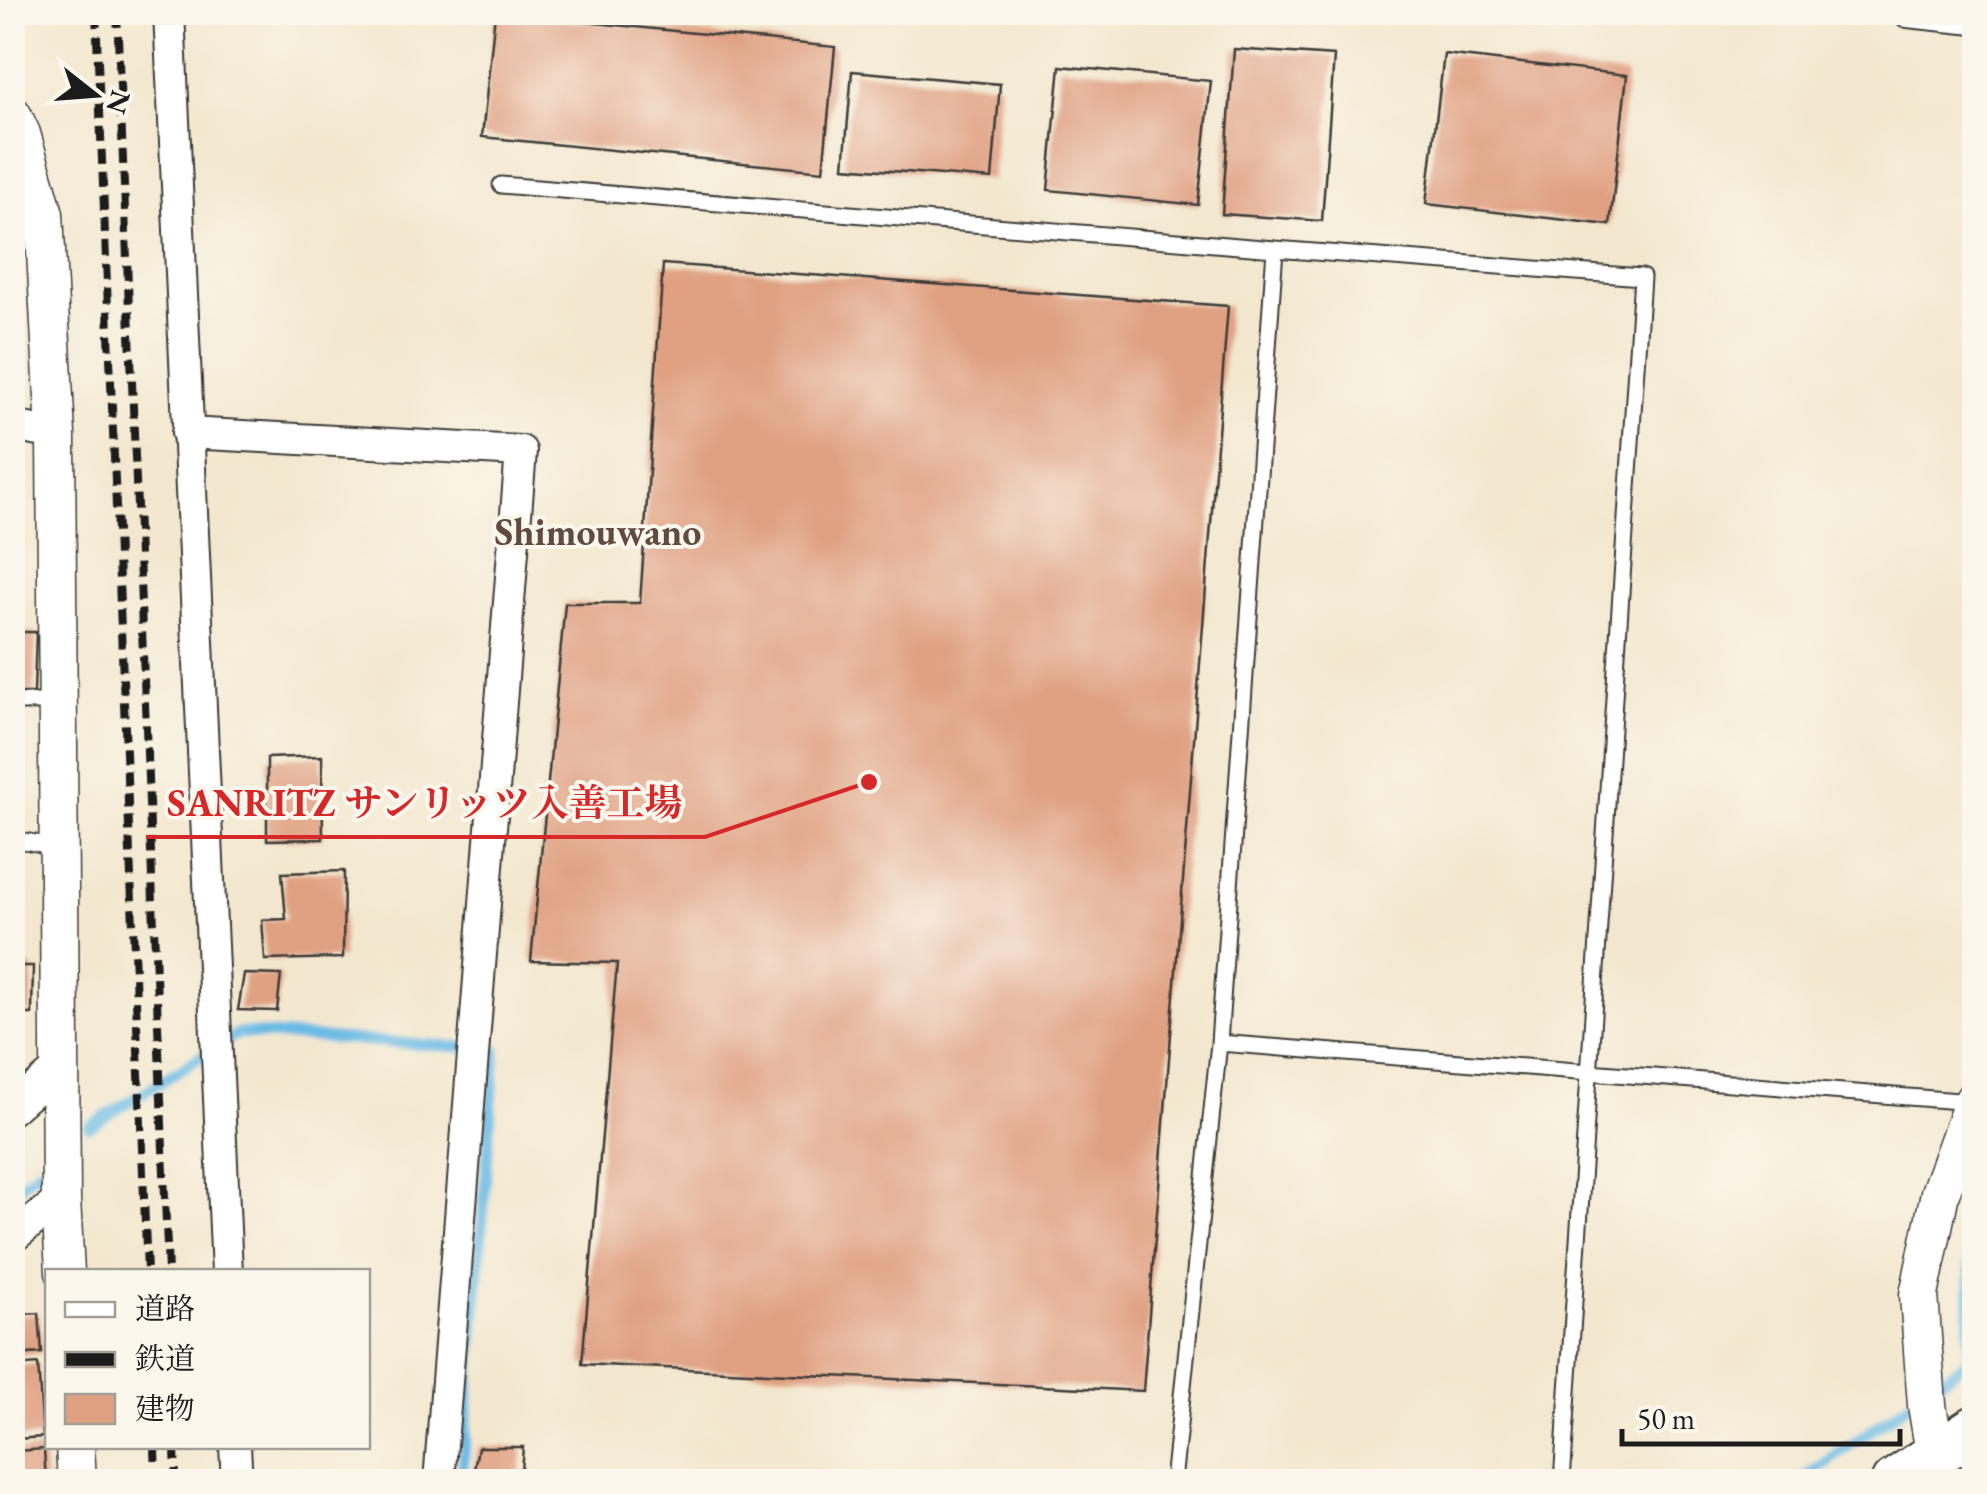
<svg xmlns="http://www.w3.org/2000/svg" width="1987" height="1494" viewBox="0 0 1987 1494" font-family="'EB Garamond','Noto Serif JP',serif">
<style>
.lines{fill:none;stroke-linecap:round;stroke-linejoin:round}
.stream{stroke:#6abbe5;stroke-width:11}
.building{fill:#e0a183}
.service-casing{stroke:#3c3b37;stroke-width:19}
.minor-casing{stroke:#3c3b37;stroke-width:34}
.tertiary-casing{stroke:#3c3b37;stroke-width:41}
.secondary-casing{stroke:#3c3b37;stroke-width:49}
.service{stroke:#fff;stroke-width:15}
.minor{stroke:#fff;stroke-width:30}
.tertiary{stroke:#fff;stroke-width:38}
.secondary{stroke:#fff;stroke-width:45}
.rail{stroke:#1c1c1c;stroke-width:8;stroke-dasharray:15 8;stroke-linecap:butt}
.labels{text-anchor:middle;stroke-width:8;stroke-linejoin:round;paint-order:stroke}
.neighbourhood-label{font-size:38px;font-weight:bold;fill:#614b40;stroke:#fbf7ec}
.leader{fill:none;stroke:#d62828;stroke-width:4}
.callout-dot{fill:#d62828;stroke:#fbf7ec;stroke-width:4}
.callout-label{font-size:38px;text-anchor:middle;font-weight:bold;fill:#d62828;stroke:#fbf7ec;stroke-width:8;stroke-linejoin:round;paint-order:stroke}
</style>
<rect width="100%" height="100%" fill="#fbf7ec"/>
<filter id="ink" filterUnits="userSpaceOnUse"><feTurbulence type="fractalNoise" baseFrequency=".01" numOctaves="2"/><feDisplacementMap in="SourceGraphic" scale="20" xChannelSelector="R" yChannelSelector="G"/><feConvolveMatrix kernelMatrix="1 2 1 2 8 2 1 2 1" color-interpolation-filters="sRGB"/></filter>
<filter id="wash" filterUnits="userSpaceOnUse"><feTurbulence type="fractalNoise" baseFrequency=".0048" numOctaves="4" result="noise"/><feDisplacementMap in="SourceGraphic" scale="40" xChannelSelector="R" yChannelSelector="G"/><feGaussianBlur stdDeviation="2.25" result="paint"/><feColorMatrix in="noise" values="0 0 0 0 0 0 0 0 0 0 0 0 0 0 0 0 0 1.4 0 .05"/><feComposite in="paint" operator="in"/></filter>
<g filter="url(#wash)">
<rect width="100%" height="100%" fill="#f3e8cf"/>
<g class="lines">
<!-- stream -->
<path class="stream" d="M89,1127L238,1033L496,1049L462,1482
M12,1193L40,1169
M1933,1386L1970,1359V1201L1974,1191
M1799,1482L1918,1397"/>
</g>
<g id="blocks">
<!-- building -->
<path class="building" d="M495,13L835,47L823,171L482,137Z
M1234,49L1334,56L1322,221L1222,214Z
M1444,54L1627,75L1610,225L1426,204Z
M1060,66L1211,81L1198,205L1048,190Z
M852,71L1000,84L992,179L844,167Z
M663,264L1228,306L1143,1391L582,1364L617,963L531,961L565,603H640Z
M12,632H36L34,693H12Z
M322,756L323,839L267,840V758Z
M344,871L343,958L265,960L262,920L286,919L282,873Z
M12,966H33L32,1014H12Z
M244,974L281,975L277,1011L238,1010Z
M39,1313L42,1353L12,1355V1315Z
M12,1356H15L16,1366L38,1364L43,1437L16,1439L17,1451L44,1449L46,1482H12Z
M478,1447H523L520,1482H472Z"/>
</g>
</g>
<g filter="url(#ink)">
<use href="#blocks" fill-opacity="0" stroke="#3c3b37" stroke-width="2.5"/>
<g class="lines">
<defs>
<path id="service" d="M501,185L1275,249
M12,702H57
M12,839L59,847
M1219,1043L1972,1102
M1173,1482L1219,1043L1275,249L1642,277L1562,1482"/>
<path id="minor" d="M169,12L227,1272
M1908,12L1974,19
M12,426L56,434
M187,433L521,451L439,1482
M12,1109L60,1067
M12,1238L61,1199
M235,1446L237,1482"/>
<path id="tertiary" d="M12,115L21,134L44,214L56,434L61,1199L65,1272
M75,1446L77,1482
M1935,1453L1927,1405L1919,1295L1940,1193L1974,1100"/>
<path id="secondary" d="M1894,1482L1974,1429"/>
</defs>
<!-- service casing -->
<use href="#service" class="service-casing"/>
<!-- minor casing -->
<use href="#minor" class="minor-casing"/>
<!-- tertiary casing -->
<use href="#tertiary" class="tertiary-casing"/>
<!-- secondary casing -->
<use href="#secondary" class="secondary-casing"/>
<!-- service -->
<use href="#service" class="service"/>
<!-- minor -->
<use href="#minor" class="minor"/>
<!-- tertiary -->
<use href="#tertiary" class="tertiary"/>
<!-- secondary -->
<use href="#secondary" class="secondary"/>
<!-- rail -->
<path class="rail" d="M96,12L147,1272
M117,12L168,1272
M155,1446L156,1482
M175,1446L176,1482"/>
</g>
</g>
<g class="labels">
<!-- neighbourhood labels -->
<g class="neighbourhood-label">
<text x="598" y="545">Shimouwano</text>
</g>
</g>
<!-- callouts -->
<path class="leader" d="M869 782L705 837H146"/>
<circle class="callout-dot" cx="869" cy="782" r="10"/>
<g class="callout-label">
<text x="425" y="816">SANRITZ サンリッツ入善工場</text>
</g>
<!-- margin -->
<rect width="1987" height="1494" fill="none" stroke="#fbf7ec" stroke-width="50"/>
<!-- legend -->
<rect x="45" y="1269" width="325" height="180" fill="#fbf7ec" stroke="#a29f99" stroke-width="2.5"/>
<rect x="65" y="1302" width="50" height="15" fill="#ffffff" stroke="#a29f99" stroke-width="2.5"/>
<text x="135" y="1319" font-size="30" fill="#1c1c1c">道路</text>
<rect x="65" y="1352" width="50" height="15" fill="#1c1c1c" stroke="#a29f99" stroke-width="2.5"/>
<text x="135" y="1369" font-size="30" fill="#1c1c1c">鉄道</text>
<rect x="65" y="1394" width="50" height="30" fill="#e0a183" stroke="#a29f99" stroke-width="2.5"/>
<text x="135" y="1419" font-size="30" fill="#1c1c1c">建物</text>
<!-- north arrow -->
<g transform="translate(95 95) rotate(107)" stroke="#fbf7ec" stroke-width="8" paint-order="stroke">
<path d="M0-8L18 38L0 25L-18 38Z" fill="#1c1c1c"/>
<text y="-15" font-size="28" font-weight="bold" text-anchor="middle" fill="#1c1c1c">N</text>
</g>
<!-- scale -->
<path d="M1622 1429v15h278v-15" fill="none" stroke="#1c1c1c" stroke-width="5"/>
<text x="1637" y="1429" font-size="30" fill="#1c1c1c" stroke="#fbf7ec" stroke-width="8" paint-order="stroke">50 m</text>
</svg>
